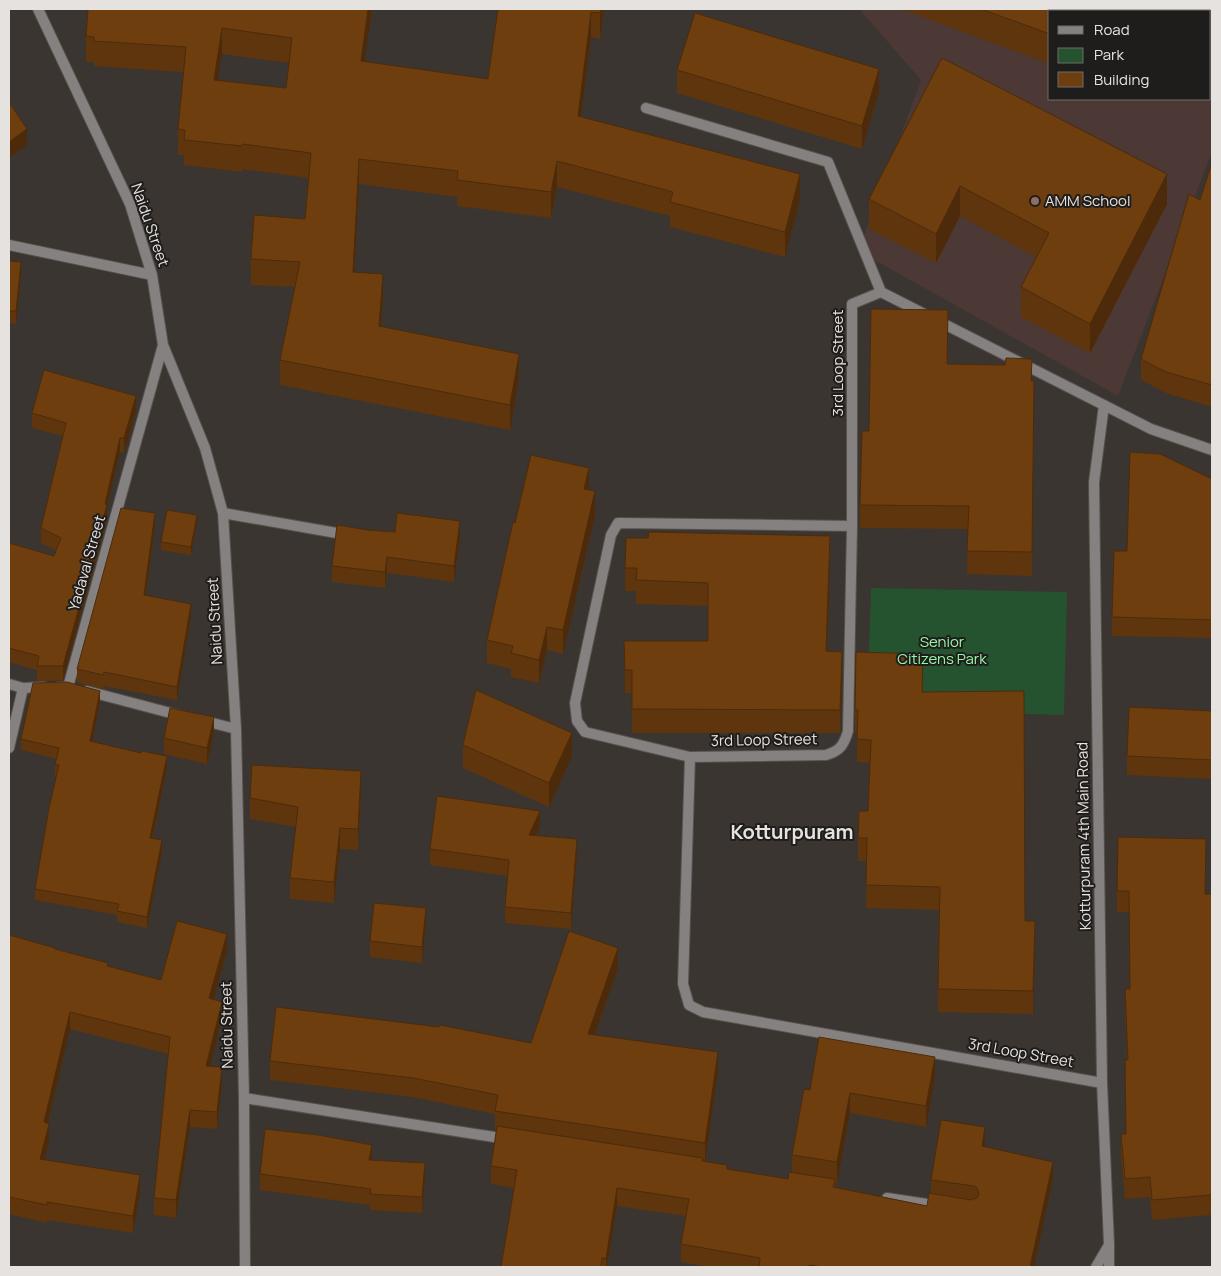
<svg xmlns="http://www.w3.org/2000/svg" width="1221" height="1276" viewBox="0 0 1221 1276" font-family="Manrope,sans-serif">
<style>
.education{fill:#4c3834;fill-rule:evenodd}
.green{fill:#25522f}
.lines{fill:none;stroke-linecap:round;stroke-linejoin:round}
.minor-casing{stroke:#56514c;stroke-width:12}
.minor{stroke:#858181;stroke-width:10}
.wall{fill:#5f350d;fill-rule:evenodd}
.shaded-wall{fill:#4d2b0a}
.building{fill:#6e3e0f;stroke:#4d2b0a;fill-rule:evenodd}
.education-dot{fill:#8d6e63;stroke:#1f1d1b;stroke-width:2}
.labels{text-anchor:middle;stroke-width:4;stroke-linejoin:round;paint-order:stroke}
.poi-label{font-size:15px;fill:#e6e2df;stroke:#1f1d1b;text-anchor:start}
.street-label{font-size:15px;fill:#e6e2df;stroke:#1f1d1b}
.park-label{font-size:15px;fill:#96f6a8;stroke:#1f1d1b}
.district-label{font-size:20px;font-weight:bold;fill:#e6e2df;stroke:#1f1d1b}
</style>
<rect width="100%" height="100%" fill="#3a3530"/>
<!-- education -->
<path class="education" d="M859,9H1212V152L1118,396L858,251L921,80ZM1050,11H1210V99H1050Z"/>
<!-- green -->
<path class="green" d="M871,588L1067,592L1064,715L867,710Z"/>
<g class="lines">
<defs>
<path id="minor" d="M38,9L130,204L152,275L163,345L205,448L223,513L236,729L244,1098L245,1267
M646,108L828,162L881,292
M9,245L152,275
M1104,405L1094,482L1102,1083L1109,1244V1267
M223,513L348,535
M9,684L23,688
M59,687H68L163,345
M87,691L182,716
M201,720L236,729
M9,748L23,688L44,687
M690,757L585,732L577,721L575,703L611,535L618,523L852,526
M1102,1083L703,1012L689,1005L683,984L690,757L826,755C840,751 844,745 848,731L852,526V304L881,292L1151,429L1212,450
M244,1098L507,1139
M887,1198L940,1206
M1096,1267L1109,1245"/>
</defs>
<!-- minor casing -->
<use href="#minor" class="minor-casing"/>
<!-- minor -->
<use href="#minor" class="minor"/>
</g>
<!-- wall -->
<path class="wall" d="M372,9L364,62L488,79L498,9H604L600,39L591,37L581,116L800,199L785,257L670,227V216L557,187L551,218L457,206V197L359,184L354,272L383,299L381,326L519,379L510,430L280,385V360L295,287L251,285V259L305,219L309,178L242,169V172L184,165V155H178V129L183,72L94,66V62H86V36ZM222,54L289,63L286,88L218,80Z
M901,9H1175L1174,11H1050V64Z
M942,58L1167,204L1090,353L1021,317V287L1036,257L960,216L936,263L869,229V199Z
M677,70L879,92L862,149L677,93Z
M1212,162V407L1166,393L1141,380V359L1200,200Z
M9,261L21,275L16,324L9,323Z
M947,364L1032,381L1034,404L1032,576L967,574L968,529L860,528V505L869,431Z
M136,410L124,453L120,452L107,507V519L63,680L37,681V670L9,662V543L54,556L57,551L41,543V528L63,436L32,428V413Z
M1212,479V638L1112,636V617L1127,551Z
M589,490L595,515L563,654L547,650L539,683L511,677V669L487,663V640L515,523Z
M197,523L191,555L161,550V542Z
M155,526L146,595L191,617L177,700L104,686L103,689L77,682V669Z
M368,530L460,537L454,582L387,573L385,588L332,582V566Z
M626,538L830,559L827,651L842,675L840,733H632V693H625L624,641H708V606L636,604V591H625Z
M923,654V692L1035,945L1033,1014L938,1012L939,910L866,908L867,861H858V838L868,811L870,763L857,762V733H855V710Z
M100,702L92,742L167,768L153,838L162,852L147,928L117,922V915L35,900V889L56,776H55V765L57,759L21,750V739Z
M1212,711V779L1127,775V756Z
M214,733L207,764L164,754V738Z
M463,745L572,756L549,807L463,768Z
M361,792L358,850L340,849L334,903L290,899V878L296,827L250,819V798Z
M540,827L536,836L577,855L571,929L505,923V907L508,876L430,865V849Z
M1206,859L1205,894H1212V1215L1152,1220L1150,1197L1125,1199L1121,1154V1134H1126L1127,1060L1125,1010V989H1130L1129,912H1117V891Z
M426,924L422,963L370,957V941Z
M9,935L108,966L161,980L227,951L213,1000L222,1019L210,1066L222,1084L217,1129L190,1127L176,1218L154,1215V1198L168,1054L70,1029L48,1123L49,1141L44,1160L140,1193L133,1233L47,1220V1223L9,1214Z
M618,968L595,1035L718,1071L705,1161L727,1169L788,1179L792,1172V1155L810,1090L935,1078L926,1127L850,1113L837,1183H835V1187L927,1206L931,1194V1180L984,1147L1053,1179L1034,1267H710L681,1262V1244L686,1216L617,1206L607,1267H501L514,1188L491,1184V1166L497,1130H495V1114L413,1097L270,1080V1061L531,1043Z
M372,1160L425,1179L422,1213L370,1210V1205L260,1190V1174Z"/>
<!-- shaded-wall -->
<path class="shaded-wall" d="M368,9H372L361,87V61Z
M601,9H604L600,39V13Z
M1164,9H1175L1174,11H1163Z
M591,12V37L578,141V116Z
M222,28V54L214,105V80Z
M879,69V92L862,149V126Z
M27,129V145L9,158V142Z
M359,159V184L353,297V272Z
M557,161V187L551,218V192Z
M800,174V199L785,257V232Z
M1167,174V204L1090,353V324Z
M960,186V216L936,263V234Z
M21,262V275L16,324V311Z
M383,274V299L379,351V326Z
M519,354V379L510,430V405Z
M136,396V410L124,453V438Z
M120,438V452L107,507V519L63,680V666L105,504Z
M589,468V491L584,489Z
M595,491V515L563,654V630Z
M155,513V526L144,608V595Z
M197,515V523L191,555V547Z
M460,521V537L454,582V566Z
M830,536V559L826,674V651Z
M387,557V573L385,588V572Z
M191,604V617L177,700V687Z
M547,627V650L539,683V660Z
M842,652V675L840,733V710Z
M100,691V702L90,753V741Z
M214,717V733L207,764V748Z
M572,733V756L549,807V783Z
M167,756V768L150,849V838Z
M361,771V792L358,850V829Z
M540,811V827L529,851V835Z
M340,828V849L334,903V882Z
M577,839V855L571,929V913Z
M162,840V852L147,928V917Z
M426,908V924L422,963V947Z
M1035,921V945L1033,1014V991Z
M227,934V951L209,1016V998Z
M618,948V968L588,1054V1034Z
M222,1002V1019L206,1083V1066Z
M70,1012V1029L44,1139V1122Z
M718,1052V1071L705,1163V1143Z
M935,1057V1078L926,1127V1106Z
M222,1067V1084L217,1129V1112Z
M850,1093V1113L837,1183V1162Z
M190,1110V1127L176,1218V1200Z
M49,1124V1141L40,1177V1159Z
M985,1127V1145L982,1164V1146Z
M372,1145V1161L369,1160Z
M1053,1162V1179L1034,1267H1030Z
M425,1163V1179L422,1213V1197Z
M140,1175V1193L133,1233V1216Z
M617,1188V1206L607,1267H606V1259Z"/>
<!-- building -->
<path class="building" d="M88,9H368L361,61L488,79L498,9H601L600,13L591,12L578,116L800,174L785,232L670,202L673,192L557,161L551,192L457,180L458,171L359,159L353,272L383,274L379,326L519,354L510,405L280,360L300,262L251,259L254,215L305,219L311,153L242,144V146L184,140L185,130L178,129L186,47L94,41V37L86,36ZM222,28L292,38L286,88L214,80Z
M981,9H1164L1163,11H1050V34Z
M695,13L879,69L862,126L677,70Z
M942,58L1167,174L1090,324L1021,287L1049,233L960,186L936,234L869,199Z
M9,102L27,129L9,142Z
M1212,162V385L1166,372L1141,359L1189,194L1200,200Z
M9,261L21,262L16,311H9Z
M871,309L948,310L947,364L1005,365L1006,358L1032,359L1031,381H1034L1032,552L967,551L969,506L860,505L862,431H869Z
M44,370L136,396L124,438H120L105,504L107,505L63,666H37L39,656L9,648V543L54,556L61,538L41,528L66,423L32,413Z
M1130,452L1160,454L1212,479V620L1112,617L1114,551H1127Z
M531,455L589,468L584,489L595,491L563,630L547,627L539,660L511,653L513,646L487,640L513,522L515,523Z
M121,508L155,513L144,595L191,604L177,687L104,672L103,675L77,669Z
M167,510L197,515L191,547L161,542Z
M397,513L460,521L454,566L387,557L385,572L332,566L337,525L368,530L395,532Z
M649,532L830,536L826,651L842,652L840,710L632,709V670H625L624,641H708V583L636,580L637,568H625L626,538H648Z
M856,652L923,654L922,692L1024,691L1025,921H1035L1033,991L938,989L940,887L866,885L867,838H858L859,811H868L871,740L857,739L858,710H855Z
M67,682L100,691L90,741L141,753L142,751L167,756L150,838L162,840L147,917L117,911L119,904L35,889L49,808L59,765H55L59,748L21,739L33,683Z
M476,690L572,733L549,783L463,745Z
M1129,707L1212,711V760L1127,756Z
M170,708L214,717L207,748L164,738Z
M252,765L361,771L358,829L340,828L334,882L290,878L298,807L250,798Z
M437,796L540,811L529,835L577,839L571,913L505,907L509,860L430,849Z
M1118,837L1206,839L1205,894H1212V1195L1152,1200L1150,1177L1125,1179L1121,1134H1126L1125,1060H1128L1125,989H1130L1129,891H1117Z
M374,903L426,908L422,947L370,941Z
M177,921L227,934L209,998L222,1002L206,1066L222,1067L217,1112L190,1110L176,1200L154,1198L170,1037L70,1012L44,1122L49,1124L40,1159L140,1175L133,1216L47,1202V1205L9,1197V935L55,948V949L108,963L107,966L161,980Z
M569,931L618,948L588,1034L718,1052L705,1143L495,1111L498,1095L413,1078L270,1061L276,1007L439,1027L440,1025L531,1043Z
M819,1037L935,1057L926,1106L850,1093L837,1162L792,1155L804,1089L810,1090Z
M941,1120L985,1127L982,1146L1053,1162L1030,1267H823L809,1265V1267H759L760,1258L681,1244L689,1199L617,1188L606,1259L602,1258L601,1267H501L517,1170L491,1166L497,1126L703,1158L702,1161L727,1165V1169L788,1179L789,1172L835,1179L833,1187L927,1206L929,1193L971,1200L977,1198L979,1194L977,1188L974,1186L931,1180Z
M265,1129L318,1135L372,1145L369,1160L425,1163L422,1197L370,1194L371,1189L260,1174Z"/>
<!-- markers -->
<circle class="education-dot" cx="1035" cy="201" r="5"/>
<g class="labels">
<!-- poi labels -->
<g class="poi-label">
<text x="1045" y="206">AMM School</text>
</g>
<!-- street labels -->
<g class="street-label">
<text transform="translate(150 225) rotate(71)" y="5">Naidu Street</text>
<text transform="translate(838 363) rotate(-90)" y="5">3rd Loop Street</text>
<text transform="translate(87 563) rotate(-74)" y="5">Yadaval Street</text>
<text transform="translate(215 621) rotate(-93)" y="5">Naidu Street</text>
<text transform="translate(764 740) rotate(-1)" y="5">3rd Loop Street</text>
<text transform="translate(1084 836) rotate(-91)" y="5">Kotturpuram 4th Main Road</text>
<text transform="translate(227 1025) rotate(-91)" y="5">Naidu Street</text>
<text transform="translate(1021 1053) rotate(10)" y="5">3rd Loop Street</text>
</g>
<!-- park labels -->
<g class="park-label">
<text x="942" y="647">Senior<tspan x="942" dy="17">Citizens Park</tspan></text>
</g>
<!-- district labels -->
<g class="district-label">
<text x="792" y="839">Kotturpuram</text>
</g>
</g>
<!-- border -->
<rect width="1221" height="1276" fill="none" stroke="#e6e2df" stroke-width="20"/>
<!-- legend -->
<rect x="1048" y="10" width="162" height="90" fill="#1f1d1b" stroke="#6f6c69"/>
<rect x="1058" y="26" width="25" height="8" fill="#858181" stroke="#6f6c69"/>
<text x="1094" y="35" font-size="15" fill="#e6e2df">Road</text>
<rect x="1058" y="48" width="25" height="15" fill="#25522f" stroke="#6f6c69"/>
<text x="1094" y="60" font-size="15" fill="#e6e2df">Park</text>
<rect x="1058" y="72" width="25" height="15" fill="#6e3e0f" stroke="#6f6c69"/>
<text x="1094" y="85" font-size="15" fill="#e6e2df">Building</text>
</svg>
